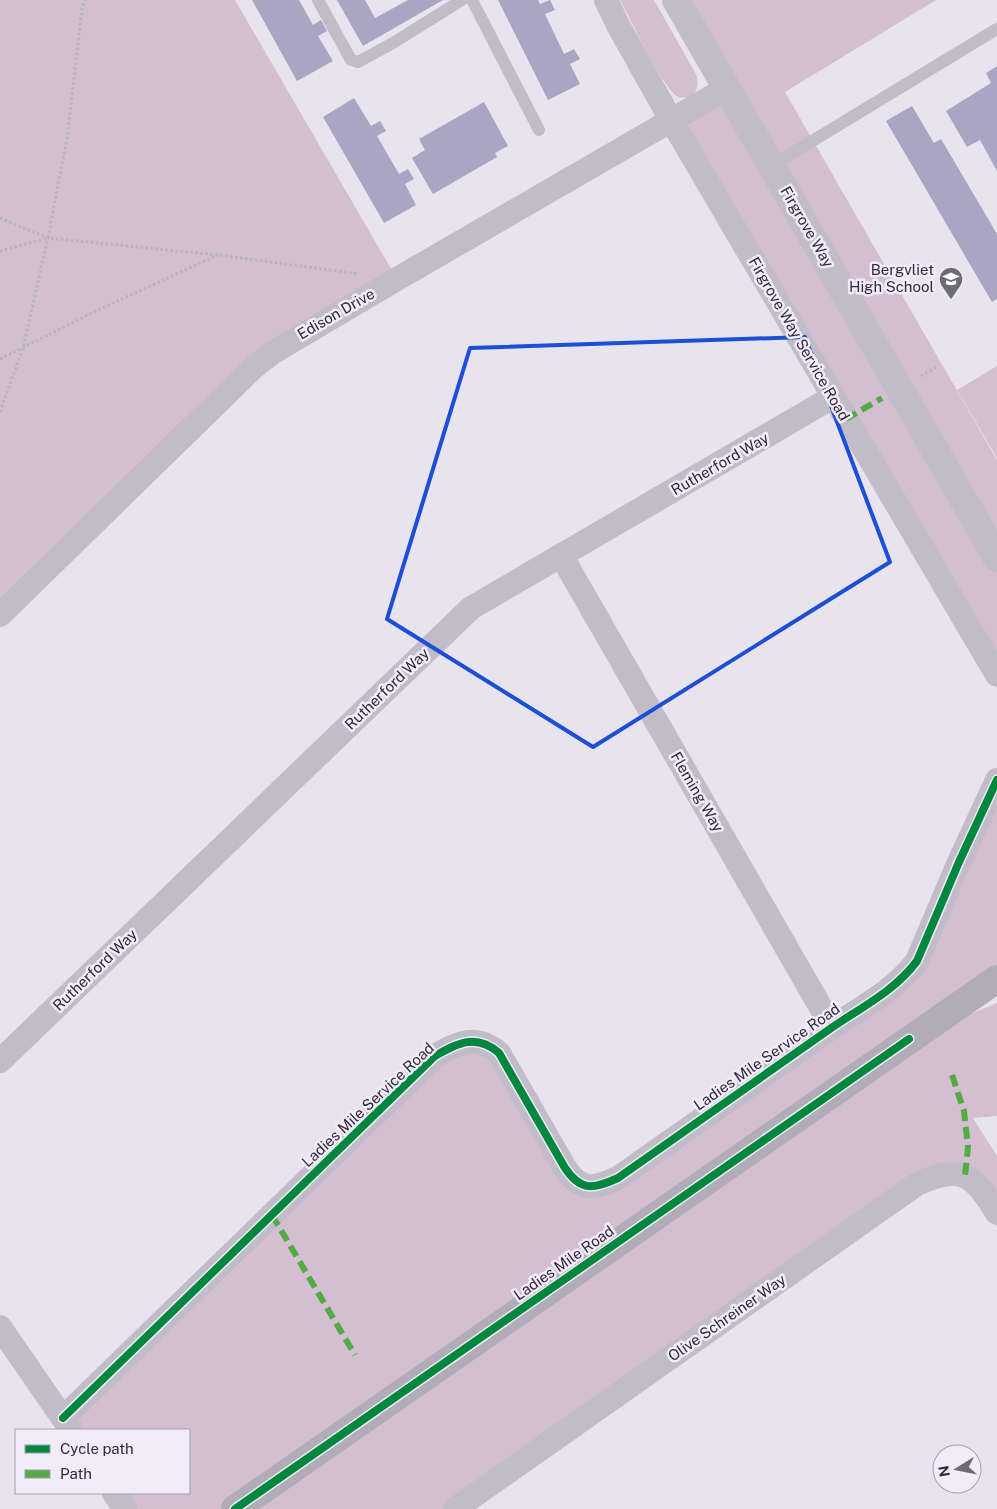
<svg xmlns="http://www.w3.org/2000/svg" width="997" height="1509" viewBox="0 0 997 1509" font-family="'Public Sans',sans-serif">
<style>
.green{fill:#d4bed2}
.building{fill:#aaa5c2}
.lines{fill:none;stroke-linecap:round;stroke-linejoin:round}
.path{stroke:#b8b4c0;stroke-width:3;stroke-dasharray:2.5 2.5;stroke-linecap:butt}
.service{stroke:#c0bcc8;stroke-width:12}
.minor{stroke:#c0bcc8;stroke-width:24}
.tertiary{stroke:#c0bcc8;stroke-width:28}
.secondary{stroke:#b0acb8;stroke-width:28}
.quiet{stroke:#54ab46;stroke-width:6;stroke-dasharray:12 6;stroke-linecap:butt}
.cycleway-casing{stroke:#f2ebfa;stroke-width:11}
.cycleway{stroke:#00873e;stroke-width:8}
.marked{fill:none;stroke:#1d4ed8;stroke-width:4;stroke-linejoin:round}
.labels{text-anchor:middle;stroke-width:5;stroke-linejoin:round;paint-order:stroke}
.street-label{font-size:15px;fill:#2d2a39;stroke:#f2ebfa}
.poi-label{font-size:15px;fill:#2d2a39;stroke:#f2ebfa;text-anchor:end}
</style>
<rect width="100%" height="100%" fill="#e8e4ee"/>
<!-- green -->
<path class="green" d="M0,0H235L397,279L290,341L0,615Z
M620,0H654L697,76C699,91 695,98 679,98C660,85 632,22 620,0Z
M676,0H936L785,92L997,460V675L671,120L727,88Z
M997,366V458L957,390Z
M997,780V979L912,1038L997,1003V1116L973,1118L997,1156V1213L951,1173L455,1509H125L114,1493H189V1430H71L63,1418L435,1056L483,1042L585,1187L897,984Z"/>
<!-- building -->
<path class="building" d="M252,0H299L313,25L321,20L327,31L318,36L333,61L297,81Z
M337,0H365L375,18L408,0H443L363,46Z
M498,0H538L540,4L550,0L555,10L545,14L564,54L574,49L580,59L570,64L580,84L548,100Z
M997,66V171L980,140L967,147L946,111L991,83L986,73Z
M354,98L371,126L380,121L386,131L377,136L399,174L408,169L414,179L405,184L416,205L384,223L323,117Z
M484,102L508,146L495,153L497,157L433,194L412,158L425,150L419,139Z
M912,106L934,143L941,139L997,234V299L992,302L886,121Z"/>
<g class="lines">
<!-- path -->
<path class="path" d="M0,218L48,238L219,255L359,274
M0,251L48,238L67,139L82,8L86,0
M0,359L100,309L218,255
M921,376L936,367
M0,412L23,348L48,238"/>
<!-- service -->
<path class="service" d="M318,0L351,60L358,62L393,43L462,0
M472,0L539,130
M771,166L997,29"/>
<!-- minor -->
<path class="minor" d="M606,0L619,27L671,120L997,675
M562,557L832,1027
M0,615L254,367L272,353L397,279L727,88
M0,1061L471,608L833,397
M0,1327L71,1430
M63,1418L435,1056C458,1043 476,1033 499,1053L565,1168C581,1192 594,1189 618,1178C688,1129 757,1080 827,1031C858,1009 894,992 917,961L959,862L997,780
M114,1493L125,1509
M455,1509L917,1184C961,1164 974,1174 997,1213"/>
<!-- tertiary -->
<path class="tertiary" d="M676,0L997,558"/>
<!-- secondary -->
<path class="secondary" d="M235,1509L997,979"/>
<!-- quiet -->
<path class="quiet" d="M846,419L882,398
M952,1075L964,1111L968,1147L965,1176
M272,1215L355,1355"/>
<defs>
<path id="cycleway" d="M63,1418L435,1056C458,1043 476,1033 499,1053L565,1168C581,1192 594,1189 618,1178C688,1129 757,1080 827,1031C858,1009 894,992 917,961L959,862L997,780
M235,1509L909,1039"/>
</defs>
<!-- cycleway casing -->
<use href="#cycleway" class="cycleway-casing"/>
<!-- cycleway -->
<use href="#cycleway" class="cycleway"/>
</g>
<!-- marked area -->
<path class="marked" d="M805,337L890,562L593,747L387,619L470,348Z"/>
<!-- icons -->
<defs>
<symbol id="school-pin" viewBox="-11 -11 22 30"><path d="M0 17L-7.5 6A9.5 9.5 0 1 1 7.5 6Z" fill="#6e6b78" stroke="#f2ebfa"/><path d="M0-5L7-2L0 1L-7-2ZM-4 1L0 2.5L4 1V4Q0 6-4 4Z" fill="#fff"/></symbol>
</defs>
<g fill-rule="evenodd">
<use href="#school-pin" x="937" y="265" width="28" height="38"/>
</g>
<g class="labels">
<!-- street labels -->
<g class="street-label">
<text transform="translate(807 227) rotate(60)" y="5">Firgrove Way</text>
<text transform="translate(336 314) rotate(-30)" y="5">Edison Drive</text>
<text transform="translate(799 339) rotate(60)" y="5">Firgrove Way Service Road</text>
<text transform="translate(720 464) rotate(-30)" y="5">Rutherford Way</text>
<text transform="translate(387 689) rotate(-44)" y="5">Rutherford Way</text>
<text transform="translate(697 792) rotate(60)" y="5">Fleming Way</text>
<text transform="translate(95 970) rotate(-44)" y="5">Rutherford Way</text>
<text transform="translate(767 1057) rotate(-35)" y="5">Ladies Mile Service Road</text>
<text transform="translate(368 1105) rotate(-43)" y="5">Ladies Mile Service Road</text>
<text transform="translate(564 1263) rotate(-35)" y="5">Ladies Mile Road</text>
<text transform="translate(727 1318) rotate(-35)" y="5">Olive Schreiner Way</text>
</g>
<!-- poi labels -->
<g class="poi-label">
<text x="934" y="275">Bergvliet<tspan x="934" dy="17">High School</tspan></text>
</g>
</g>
<!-- legend -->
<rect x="15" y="1429" width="175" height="65" fill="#f2ebfa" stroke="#a39ead"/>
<rect x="25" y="1445" width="25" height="8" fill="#00873e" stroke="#a39ead"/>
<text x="60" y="1454" font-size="15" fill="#2d2a39">Cycle path</text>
<rect x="25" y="1470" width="25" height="8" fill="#54ab46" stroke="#a39ead"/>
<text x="60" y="1479" font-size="15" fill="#2d2a39">Path</text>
<!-- north arrow -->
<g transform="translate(957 1469) rotate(260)"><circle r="24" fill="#f2ebfa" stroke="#a39ead"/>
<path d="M0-4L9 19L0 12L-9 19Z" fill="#6e6b78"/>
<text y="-8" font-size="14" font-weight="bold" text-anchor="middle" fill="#2d2a39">N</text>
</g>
</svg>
